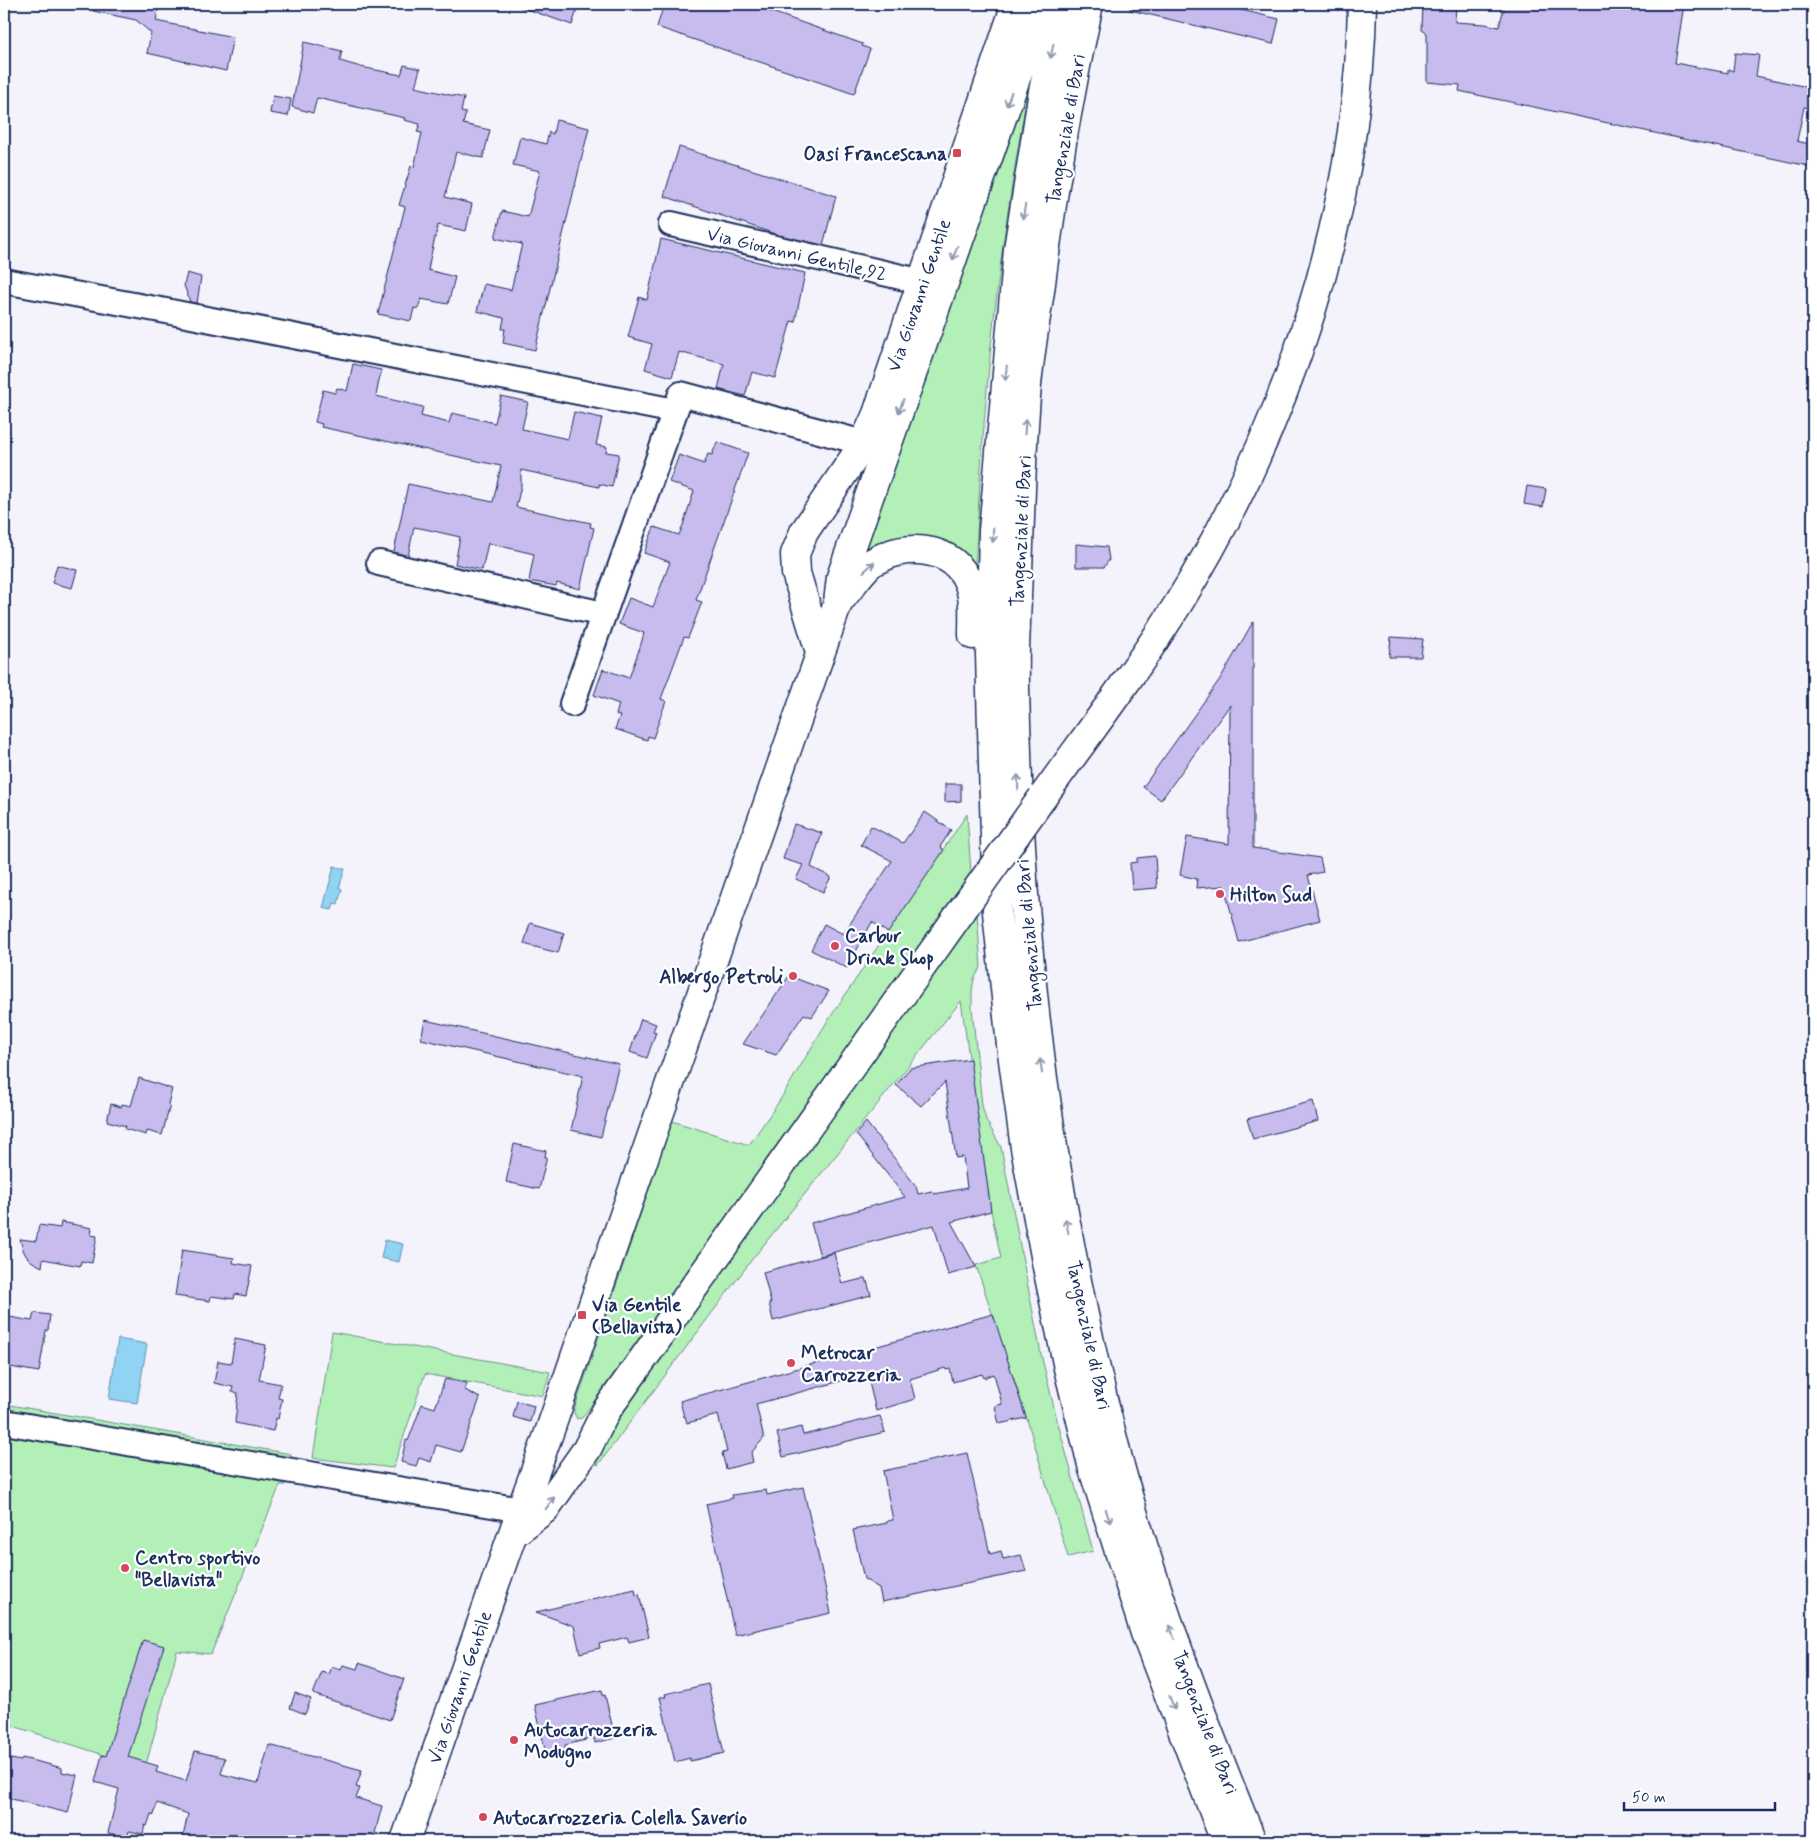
<svg xmlns="http://www.w3.org/2000/svg" width="1817" height="1845" viewBox="0 0 1817 1845" font-family="Mynerve,sans-serif">
<style>
.green{fill:#b3f0b7;stroke:#67908a}
.water{fill:#90d3f2;stroke:#6191b7}
.building{fill:#c7bced;stroke:#1b2f5e}
.lines{fill:none;stroke-linecap:round;stroke-linejoin:round}
.minor-casing{stroke:#1b2f5e;stroke-width:28}
.tertiary-casing{stroke:#1b2f5e;stroke-width:31}
.primary-casing{stroke:#1b2f5e;stroke-width:31}
.trunk-casing{stroke:#1b2f5e;stroke-width:31}
.minor{stroke:#fff;stroke-width:24}
.tertiary{stroke:#fff;stroke-width:28}
.primary{stroke:#fff;stroke-width:28}
.trunk{stroke:#fff;stroke-width:28}
.primary-bridge-casing{stroke:#1b2f5e;stroke-width:31;stroke-linecap:butt}
.primary-bridge{stroke:#fff;stroke-width:28}
.oneway{stroke:#8d97ae}
.poi-dot{fill:#d1495b;stroke:#fff;stroke-width:2}
.labels{text-anchor:middle;stroke-width:4.5;stroke-linejoin:round;paint-order:stroke}
.street-label{font-size:19px;fill:#1b2f5e;stroke:#fff}
.poi-label{font-size:19px;font-weight:bold;fill:#1b2f5e;stroke:#fff;text-anchor:start}
</style>
<rect width="100%" height="100%" fill="#f4f2fb"/>
<filter id="ink" filterUnits="userSpaceOnUse"><feTurbulence type="fractalNoise" baseFrequency=".02" numOctaves="2"/><feDisplacementMap in="SourceGraphic" scale="10" xChannelSelector="R" yChannelSelector="G"/><feConvolveMatrix kernelMatrix="1 2 1 2 8 2 1 2 1" color-interpolation-filters="sRGB"/></filter>
<g filter="url(#ink)">
<!-- green -->
<path class="green" d="M1032,64C1020,137 1007,210 998,284C986,379 980,474 975,570L862,554Z
M967,814L971,873L582,1418L577,1419L574,1413V1410L672,1121L749,1145L780,1100L825,1025Z
M977,914L981,967L974,979L972,991V1008L982,1105L986,1120L1001,1147L1041,1354L1057,1420L1093,1551L1068,1557L1026,1416L976,1265L1001,1258L991,1211L961,1001L753,1258L598,1465L590,1460Z
M332,1332L550,1372L543,1396L425,1374L393,1468L313,1458Z
M4,1404L291,1454L285,1485H280L211,1654L177,1651L145,1768L4,1723Z"/>
<!-- water -->
<path class="water" d="M334,866L345,869L339,888L342,889L338,904L334,903L332,910L323,908Z
M385,1240L403,1244L399,1262L381,1258Z
M118,1339L147,1344L137,1403L109,1399Z"/>
<!-- building -->
<path class="building" d="M94,4H159L156,21L233,37L226,71L147,53L151,33L136,20L93,11Z
M518,4H579L572,25L518,6Z
M664,4H749L863,44L862,46L870,49L854,94L657,27Z
M1131,4H1216L1279,19L1273,44L1130,10Z
M1423,4H1456L1455,22L1485,24L1499,27L1505,4H1684L1675,63L1728,73V69L1733,71L1735,53L1759,55L1756,76L1812,88L1808,108L1804,107L1797,141L1813,145V167L1459,91L1460,85L1427,82V33L1422,30Z
M304,42L342,51L340,61L361,67L401,75L404,65L420,69L415,87L464,98L461,112L466,113L463,124L490,130L483,158L456,152L445,197L472,204L466,231L438,225L430,259L428,270L455,277L448,304L421,299L418,309L414,308L411,321L378,314L405,207L399,205L411,166L414,167L422,133L417,132L420,124L404,120L405,118L317,98L313,113L292,107Z
M273,96L291,99L288,116L270,113Z
M556,120L589,128L535,350L503,343L505,329H502L504,318L477,311L484,284L511,290L522,244L495,238L502,211L528,217L540,171L513,165L520,137L546,144L549,132L553,134Z
M679,147L836,196L823,245L778,235L664,196Z
M661,239L805,273L795,322L791,321L775,378L752,372L745,396L718,389L724,364L679,352L672,377L645,369L652,344L628,337L639,297L647,300Z
M187,273L201,277L197,303L190,302L184,285Z
M353,364L381,370L376,396L423,407L421,416L449,423L452,413L495,423L501,396L528,402L522,429L568,439L574,412L602,418L596,445L607,447L606,452L619,454L612,487L599,484V487L521,470V486L516,507L591,523L590,527L594,528L580,589L557,583L556,586L529,581L534,554L488,543L482,570L455,564L460,537L425,529L414,527L408,556L394,552L408,484L493,502L501,466L321,427L322,424L315,422L323,390L335,393L337,388L347,391Z
M717,442L748,453L696,600L702,602L688,638L684,637L661,699L666,701L653,738L648,736L647,740L615,729L620,716L616,715L619,704L594,695L603,669L629,678L641,644L644,633L619,624L629,598L653,607L670,562L644,553L654,527L679,535L683,525L694,491L669,482L679,455L704,464L708,454L712,455Z
M1527,486L1546,489L1543,507L1524,504Z
M1076,544L1107,547L1109,560L1104,567H1076Z
M57,565L77,570L72,588L52,583Z
M1253,622V848L1320,858L1323,872L1308,875L1320,920L1239,942L1224,886L1196,888L1197,879L1180,875L1187,837L1229,844L1230,705L1161,800L1143,787L1220,679Z
M1391,637L1423,639L1421,657H1389Z
M945,784H961V801L945,802Z
M925,812L951,830L940,847L944,850L888,933L872,922L847,968L811,950L824,924L843,934L892,861L861,845L871,826L903,843Z
M794,824L822,833L811,867L831,877L823,892L796,879L803,865L783,859Z
M1155,856L1157,888L1132,890L1130,863L1137,862V858Z
M530,923L564,933L558,953L524,944Z
M789,976L829,991L812,1017L804,1014L776,1055L743,1044Z
M641,1019L656,1024L653,1031L656,1032L647,1058L630,1052Z
M425,1020L619,1064L601,1137L571,1130L583,1076L421,1039Z
M970,1059L991,1211L951,1222L976,1267L948,1275L934,1225L820,1256L811,1223L905,1197L856,1134L866,1122L916,1186L918,1194L932,1191L934,1194L967,1188L963,1157L956,1158L945,1082L921,1106L896,1085L910,1068Z
M139,1078L172,1089L168,1104L170,1105L162,1135L147,1131L146,1135L125,1129L126,1126L107,1121L111,1104L121,1107L122,1104L131,1106Z
M1313,1101L1318,1121L1253,1139L1247,1119Z
M514,1144L546,1151L545,1157H547L539,1189L506,1182Z
M61,1222L92,1228L91,1235L97,1236L92,1263L81,1261L80,1266L43,1259L42,1267L31,1261L27,1257L24,1252L20,1239L36,1241L39,1225L60,1228Z
M182,1250L234,1258L233,1263L252,1266L246,1296L235,1294L234,1299L211,1296L210,1301L175,1296Z
M834,1253L842,1284L866,1278L871,1295L773,1321L769,1303H771L763,1272Z
M34,1313L50,1315L48,1330H46L39,1372L4,1366V1316L32,1321Z
M993,1314L1026,1418L999,1424L995,1406L1002,1404L994,1374L984,1378L982,1374L953,1382L950,1369L946,1370L945,1368L910,1379L915,1399L876,1411L867,1374L756,1404L764,1438L751,1453L753,1462L726,1469L722,1453L727,1452L718,1415L687,1423L685,1416L684,1417L680,1401Z
M235,1339L266,1345L259,1380L281,1384L278,1398L282,1399L278,1419L276,1418L273,1431L235,1423L238,1393L232,1392L233,1387L214,1383L218,1361L231,1363Z
M445,1379L467,1383L465,1390L480,1398L461,1452L436,1445L431,1462L419,1458L416,1466L401,1462L406,1440L408,1441L422,1404L435,1408Z
M517,1401L534,1406L530,1422L513,1417Z
M880,1416L885,1432L783,1457L777,1433L801,1427L803,1435Z
M967,1453L990,1554L1001,1551L1003,1559L1021,1555L1026,1571L882,1602L879,1588L864,1579L853,1530L887,1523V1521L893,1520L883,1471Z
M803,1487L831,1613L735,1635L706,1504L733,1498L732,1495L766,1490L767,1495Z
M635,1589L636,1595L639,1594L649,1637L629,1642L627,1637L599,1644L600,1648L580,1653L574,1626L536,1612Z
M143,1640L164,1646L128,1757L158,1766L156,1772L186,1781L195,1751L225,1758L221,1774L258,1783L269,1745L362,1770L356,1787L360,1788L356,1798L382,1806L373,1841H182L188,1814L157,1803L154,1815L151,1814L147,1826L145,1825L143,1834L129,1831L127,1837L108,1833L119,1789L95,1782L102,1755L106,1756Z
M359,1663L404,1679L390,1720L313,1694L322,1672L329,1674L332,1667L341,1670L343,1665L357,1669Z
M708,1684L724,1753L690,1761V1758L675,1762L660,1697H666L665,1694Z
M602,1690L603,1696L605,1695L615,1738L595,1743L594,1738L565,1745L566,1749L546,1754L535,1705Z
M295,1693L311,1699L305,1714L290,1708Z
M6,1758L21,1761L22,1758L51,1765L62,1768V1772L77,1775L68,1813L4,1797V1768Z"/>
<g class="lines">
<defs>
<path id="minor" d="M671,224L923,282
M4,281L166,311L675,411
M379,563L603,614
M572,704L681,394L864,443
M4,1422L521,1510"/>
<path id="tertiary" d="M820,652L796,573L795,554L804,532L864,443L877,414L1016,4"/>
<path id="primary" d="M1042,798C1088,734 1136,671 1178,604C1287,428 1359,212 1362,4
M513,1534L545,1509L587,1449L606,1411L963,909
M405,1841L521,1510L550,1430L609,1258L838,603"/>
<path id="trunk" d="M1062,4L1043,91L1018,249L993,531L990,654L997,912L1011,1045L1025,1148L1047,1267L1068,1368L1093,1469L1145,1633L1225,1841
M1089,4C1068,99 1052,195 1040,291C1035,323 1030,354 1027,385C1022,438 1021,492 1019,545C1018,579 1016,614 1015,648C1014,683 1016,718 1017,752C1023,991 1058,1228 1118,1459C1153,1590 1201,1716 1252,1841
M840,600C850,589 858,575 869,565C873,561 878,560 883,557C912,543 955,549 968,582C975,598 973,618 973,635
M838,603L841,577L1042,4"/>
</defs>
<!-- minor casing -->
<use href="#minor" class="minor-casing"/>
<!-- tertiary casing -->
<use href="#tertiary" class="tertiary-casing"/>
<!-- primary casing -->
<use href="#primary" class="primary-casing"/>
<!-- trunk casing -->
<use href="#trunk" class="trunk-casing"/>
<!-- minor -->
<use href="#minor" class="minor"/>
<!-- tertiary -->
<use href="#tertiary" class="tertiary"/>
<!-- primary -->
<use href="#primary" class="primary"/>
<!-- trunk -->
<use href="#trunk" class="trunk"/>
<defs>
<path id="primary-bridge" d="M963,909L1042,798"/>
</defs>
<!-- primary-bridge casing -->
<use href="#primary-bridge" class="primary-bridge-casing"/>
<!-- primary-bridge -->
<use href="#primary-bridge" class="primary-bridge"/>
</g>
<!-- one-way arrows -->
<defs><path id="oneway-shaft" d="M-6 0H5M1.5-3L5.5 0L1.5 3" fill="none" stroke-width="1.6" stroke-linecap="round" stroke-linejoin="round" transform="scale(1.25)"/></defs>
<g class="oneway">
<use href="#oneway-shaft" transform="translate(1052 51) rotate(102)"/>
<use href="#oneway-shaft" transform="translate(1009 99) rotate(109)"/>
<use href="#oneway-shaft" transform="translate(1024 212) rotate(99)"/>
<use href="#oneway-shaft" transform="translate(955 253) rotate(109)"/>
<use href="#oneway-shaft" transform="translate(1006 373) rotate(96)"/>
<use href="#oneway-shaft" transform="translate(901 406) rotate(109)"/>
<use href="#oneway-shaft" transform="translate(1025 427) rotate(-87)"/>
<use href="#oneway-shaft" transform="translate(993 535) rotate(92)"/>
<use href="#oneway-shaft" transform="translate(869 567) rotate(-42)"/>
<use href="#oneway-shaft" transform="translate(1018 782) rotate(-91)"/>
<use href="#oneway-shaft" transform="translate(1041 1066) rotate(-98)"/>
<use href="#oneway-shaft" transform="translate(1067 1226) rotate(-101)"/>
<use href="#oneway-shaft" transform="translate(550 1503) rotate(-55)"/>
<use href="#oneway-shaft" transform="translate(1108 1516) rotate(72)"/>
<use href="#oneway-shaft" transform="translate(1172 1632) rotate(-109)"/>
<use href="#oneway-shaft" transform="translate(1172 1703) rotate(69)"/>
</g>
</g>
<!-- markers -->
<g class="poi-dot">
<rect x="952" y="148" width="10" height="10" rx="2.5"/>
<circle cx="1220" cy="894" r="5"/>
<circle cx="835" cy="946" r="5"/>
<circle cx="793" cy="976" r="5"/>
<rect x="577" y="1310" width="10" height="10" rx="2.5"/>
<circle cx="791" cy="1363" r="5"/>
<circle cx="125" cy="1568" r="5"/>
<circle cx="514" cy="1740" r="5"/>
<circle cx="483" cy="1817" r="5"/>
</g>
<g class="labels">
<!-- street labels -->
<g class="street-label">
<text transform="translate(1065 129) rotate(-80)" y="7">Tangenziale di Bari</text>
<text transform="translate(797 253) rotate(13)" y="7">Via Giovanni Gentile,92</text>
<text transform="translate(918 295) rotate(-71)" y="7">Via Giovanni Gentile</text>
<text transform="translate(1020 531) rotate(-87)" y="7">Tangenziale di Bari</text>
<text transform="translate(1028 935) rotate(-95)" y="7">Tangenziale di Bari</text>
<text transform="translate(1090 1335) rotate(78)" y="7">Tangenziale di Bari</text>
<text transform="translate(459 1687) rotate(-71)" y="7">Via Giovanni Gentile</text>
<text transform="translate(1206 1722) rotate(69)" y="7">Tangenziale di Bari</text>
</g>
<!-- poi labels -->
<g class="poi-label">
<text x="947" y="160" text-anchor="end">Oasi Francescana</text>
<text x="1230" y="901">Hilton Sud</text>
<text x="845" y="942">Carbur<tspan x="845" dy="22">Drink Shop</tspan></text>
<text x="783" y="983" text-anchor="end">Albergo Petroli</text>
<text x="592" y="1311">Via Gentile<tspan x="592" dy="22">(Bellavista)</tspan></text>
<text x="801" y="1359">Metrocar<tspan x="801" dy="22">Carrozzeria</tspan></text>
<text x="135" y="1564">Centro sportivo<tspan x="135" dy="22">"Bellavista"</tspan></text>
<text x="524" y="1736">Autocarrozzeria<tspan x="524" dy="22">Modugno</tspan></text>
<text x="493" y="1824">Autocarrozzeria Colella Saverio</text>
</g>
</g>
<!-- margin -->
<rect width="1817" height="1845" fill="none" stroke="#fff" stroke-width="20"/>
<rect x="10" y="10" width="1797" height="1825" fill="none" stroke="#1b2f5e" stroke-width="2" filter="url(#ink)"/>
<!-- scale -->
<path d="M1624 1802v8h151v-8" fill="none" stroke="#1b2f5e" stroke-width="2.5"/>
<text x="1632" y="1802" font-size="15" fill="#1b2f5e" stroke="#ffffff" stroke-width="4" paint-order="stroke">50 m</text>
</svg>
